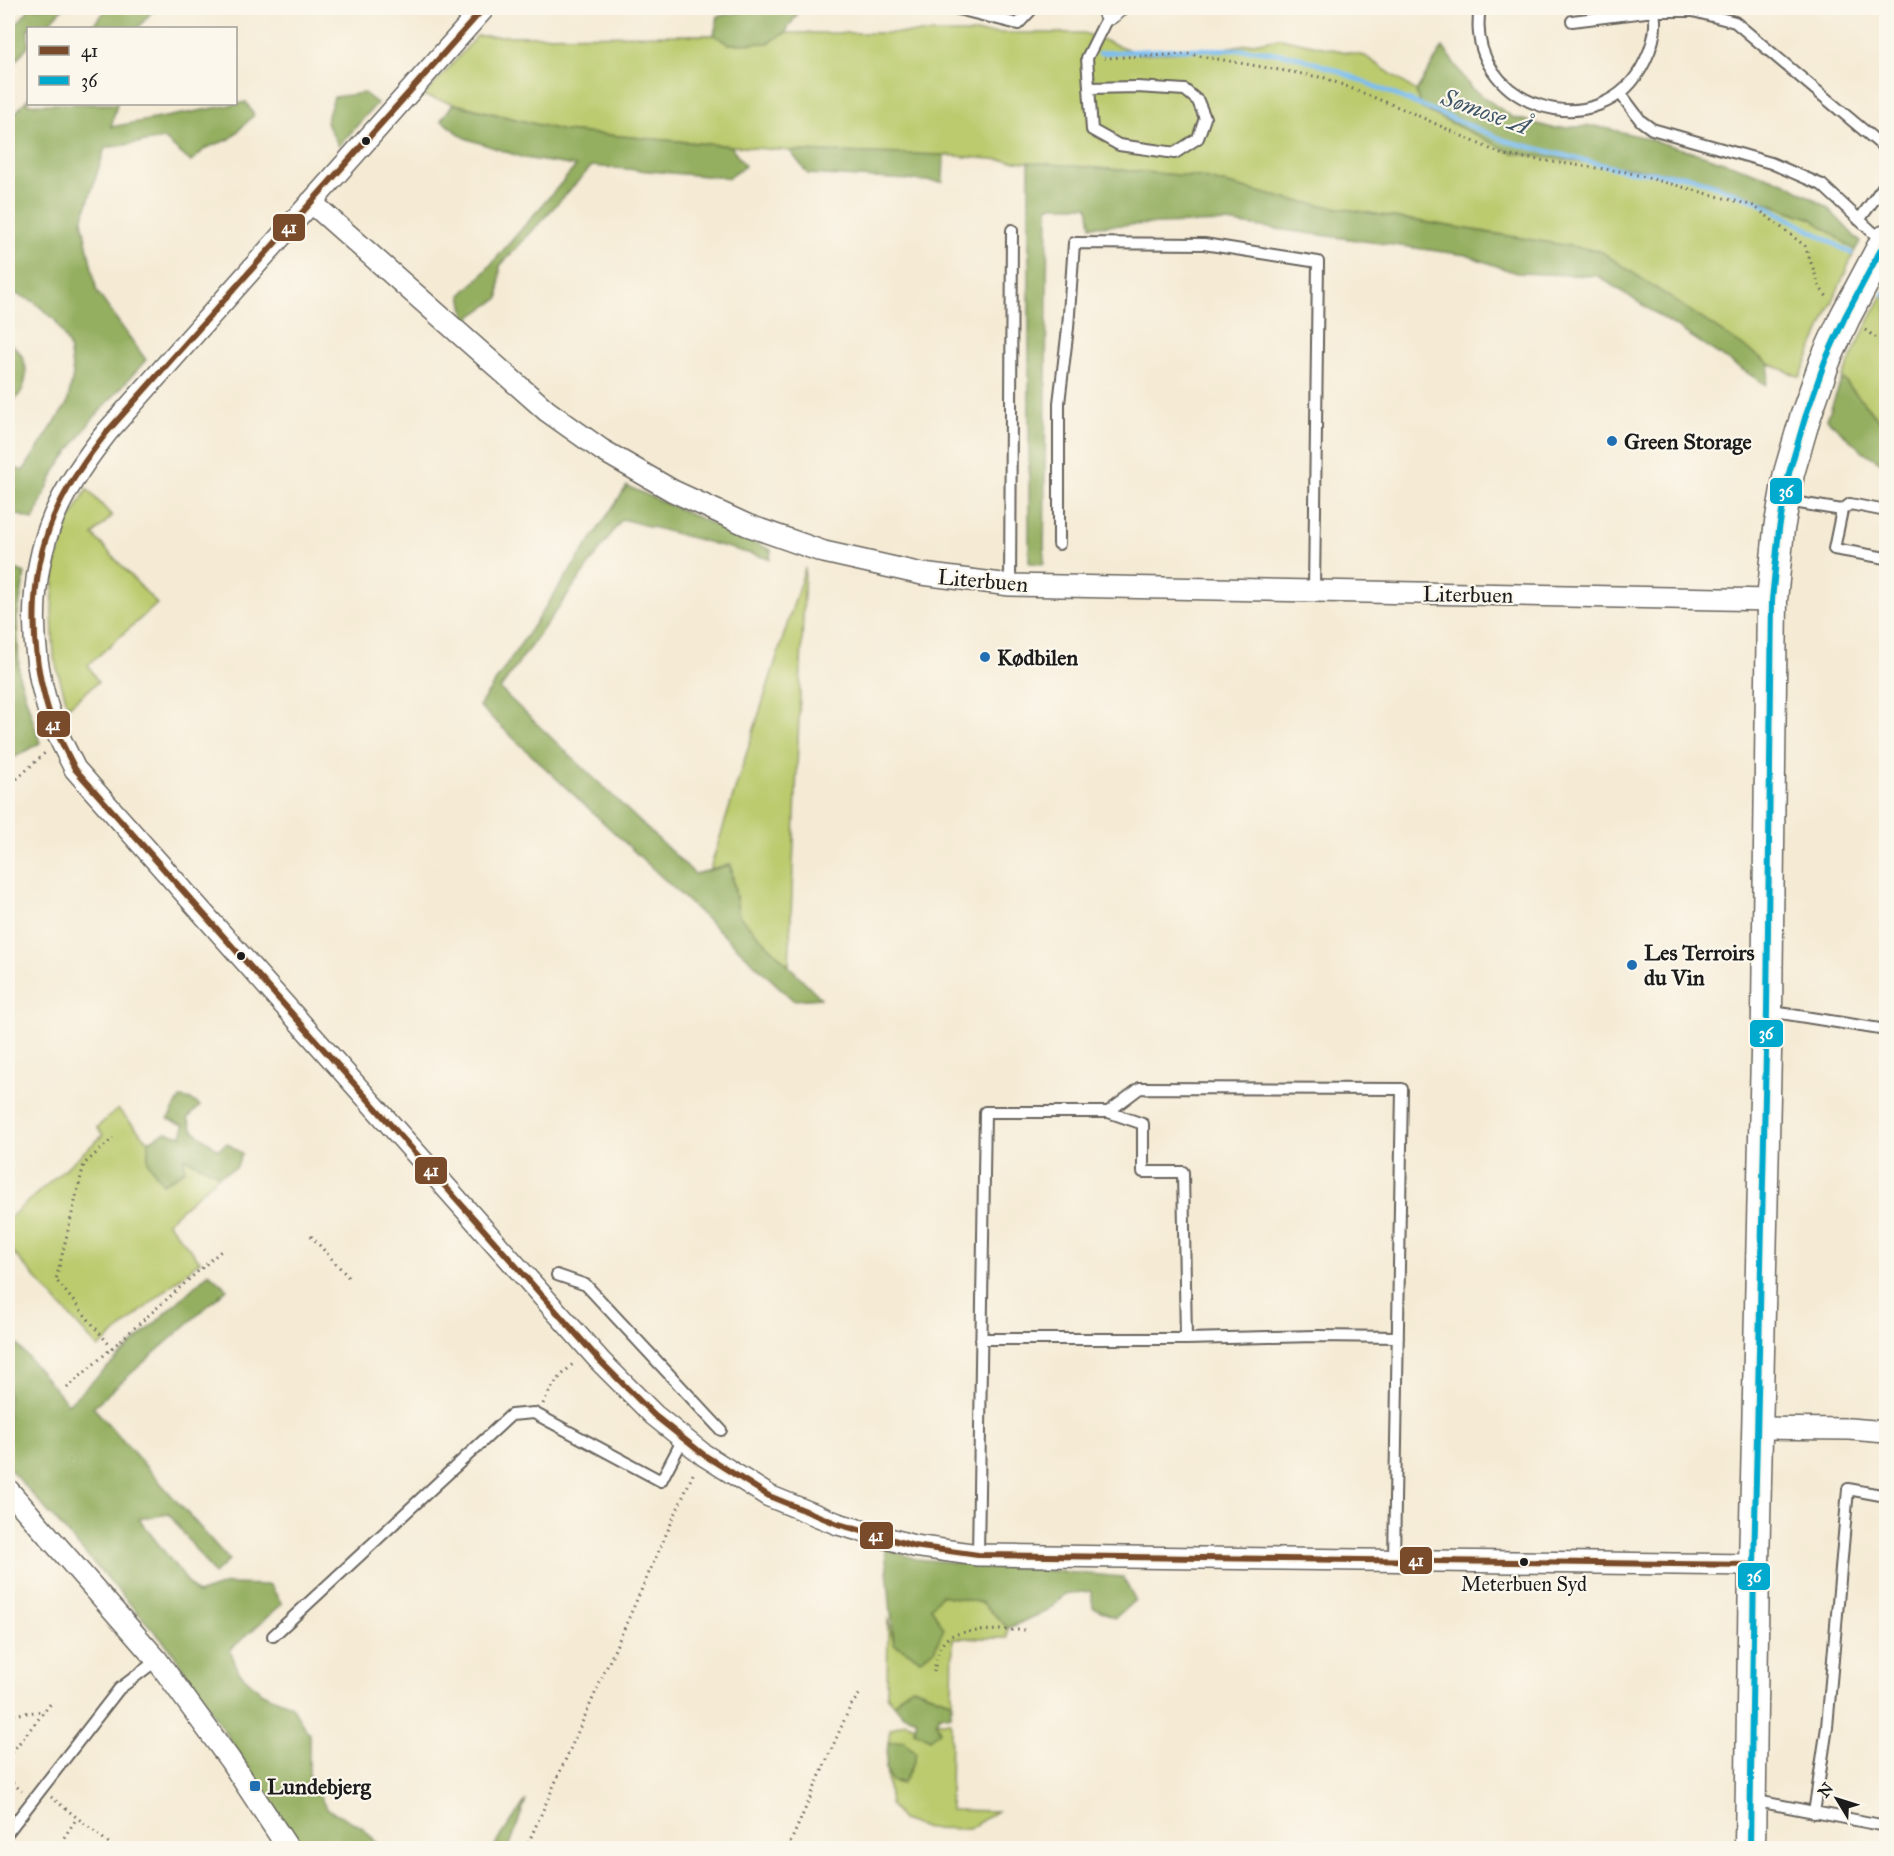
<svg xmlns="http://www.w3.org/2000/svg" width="1894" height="1856" viewBox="0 0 1894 1856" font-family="'IM FELL Great Primer',serif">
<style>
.green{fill:#bbcb6e;stroke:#6c7445;stroke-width:1.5}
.forest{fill:#94af61;stroke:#58663e;stroke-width:1.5}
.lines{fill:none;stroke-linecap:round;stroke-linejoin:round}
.stream{stroke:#7bbef1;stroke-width:5}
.lane-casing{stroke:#68645d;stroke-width:14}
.street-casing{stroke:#68645d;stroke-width:24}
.secondary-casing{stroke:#68645d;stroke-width:33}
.path{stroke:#68645d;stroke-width:3;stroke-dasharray:1.5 4.5;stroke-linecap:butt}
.lane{stroke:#fff;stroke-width:10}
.street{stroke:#fff;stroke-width:21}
.secondary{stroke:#fff;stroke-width:30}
.bus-1-casing{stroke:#fbf7ec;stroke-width:10}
.bus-2-casing{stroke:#fbf7ec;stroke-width:10}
.bus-1{stroke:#7a4b2a;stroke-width:6}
.bus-2{stroke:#00a9ce;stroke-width:6}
.bus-dot{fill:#1c1c1c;stroke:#fbf7ec;stroke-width:2}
.poi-dot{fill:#1f6fb2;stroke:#fbf7ec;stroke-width:2}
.labels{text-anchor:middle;stroke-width:4.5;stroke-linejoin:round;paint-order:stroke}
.bus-label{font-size:20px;fill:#1c1c1c;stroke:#fbf7ec}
.poi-label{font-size:22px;font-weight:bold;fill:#1c1c1c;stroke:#fbf7ec;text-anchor:start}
.street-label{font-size:22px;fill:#1c1c1c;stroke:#fbf7ec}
.water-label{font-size:24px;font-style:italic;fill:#3d5567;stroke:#fbf7ec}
.line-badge{stroke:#fbf7ec;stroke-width:2}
.badge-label{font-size:16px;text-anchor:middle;font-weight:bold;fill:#fff}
</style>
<rect width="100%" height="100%" fill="#fbf7ec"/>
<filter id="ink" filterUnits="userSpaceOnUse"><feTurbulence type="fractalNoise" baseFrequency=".0167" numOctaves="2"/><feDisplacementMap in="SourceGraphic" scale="12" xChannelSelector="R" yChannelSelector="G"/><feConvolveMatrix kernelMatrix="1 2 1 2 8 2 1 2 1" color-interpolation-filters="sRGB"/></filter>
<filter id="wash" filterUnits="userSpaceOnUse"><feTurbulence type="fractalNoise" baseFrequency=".008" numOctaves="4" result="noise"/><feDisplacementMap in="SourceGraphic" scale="24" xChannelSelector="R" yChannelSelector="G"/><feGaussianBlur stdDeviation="1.35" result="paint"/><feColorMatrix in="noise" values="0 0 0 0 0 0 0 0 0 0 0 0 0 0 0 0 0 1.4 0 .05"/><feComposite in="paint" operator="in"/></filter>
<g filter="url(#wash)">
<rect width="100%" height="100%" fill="#f5ebd5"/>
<!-- green -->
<path class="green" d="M785,33H1084L1141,54L1226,48L1280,38L1365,56L1416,91L1421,108L1513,153L1693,176L1812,219L1855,250L1800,377L1770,364L1600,251L1290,200L1200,177L944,155L790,151L564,131L424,96L477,36L714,35L729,44L768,43Z
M1886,289V428L1842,378L1866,326Z
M87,489L112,516L93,535L157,604L88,665L98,682L68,707L54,658L52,611L55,567L68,524Z
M805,568L789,966L739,916L731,864L710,869Z
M118,1109L148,1141V1162L183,1157L220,1175L167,1222L200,1261L98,1348L8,1247V1219L103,1135L97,1127Z
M941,1595L983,1603L1008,1628L1007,1638H953L952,1702L913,1687L901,1695L894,1704L887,1696L888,1618L894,1643Z
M905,1722L915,1726L914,1731L936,1722H951L950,1810L997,1811L969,1829L924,1828L902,1820L890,1805L886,1768L891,1781L902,1784L914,1762L888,1745L890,1729Z"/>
<!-- forest -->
<path class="forest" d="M30,8H63L44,28H28V46L8,70V35Z
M108,8H155L138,28H90Z
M757,8H801L785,33L768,43L729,44L714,35L718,16L755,10Z
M1443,47L1471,88L1512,117L1552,128L1596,126L1638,136L1706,156L1786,183L1827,207L1860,242L1855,250L1812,219L1693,176L1513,153L1421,108L1416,91Z
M364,93L377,103L339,146L326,122L334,97Z
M28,98V104H117L111,127L246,102L254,115L230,139L206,148L191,162L164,139L105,148L82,221L97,292L146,360L91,421L55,471L33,520L8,511V472L10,466L23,471L67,404L73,375L69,346L55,320L33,301L8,291V122Z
M453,104L564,131L731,146L745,166L728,178L592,166L500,266L499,298L466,320L461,295L480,277L576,166L524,158L465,138L441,120Z
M790,151L944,155L943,182L808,174Z
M1029,162L1200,177L1290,200L1600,251L1770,364L1766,385L1598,276L1516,273L1466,255L1226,222L1091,226L1088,206H1048L1044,564L1029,563Z
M8,342C33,358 31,390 8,406Z
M1842,378L1886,428V466L1861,450L1827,419Z
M627,486L771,550L770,559L622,519L500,689L695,874L730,865L739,916L821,998L793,1000L479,706Z
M8,566L25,573L17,619L19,675L40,743L8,761Z
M180,1098L192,1100L200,1106L188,1118L193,1130L218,1149L227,1143L242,1154L236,1168L220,1175L184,1157L185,1170L163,1184L148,1162V1141L166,1132L182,1136L184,1125L168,1119Z
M209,1273L227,1289L93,1407L229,1560L214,1574L169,1514L139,1519L197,1594L227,1584L270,1585L282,1604L230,1650L239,1672L262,1693L291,1705L309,1734V1775L326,1808L362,1827L381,1848H301L171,1650L8,1467V1334L68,1404Z
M885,1549L916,1559L1123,1577L1135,1600L1115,1618L1093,1607L1091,1591L1065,1594L1049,1610L1008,1628L983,1603L941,1595L931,1607L944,1628L934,1650L920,1659L894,1644Z
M912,1687L952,1702L951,1716L939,1715L936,1722L940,1731L930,1739L914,1731L917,1719L902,1714L894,1704L901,1695Z
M903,1741L916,1753L914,1762L903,1782L891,1781L886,1768L888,1743Z
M526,1800L509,1848H493Z"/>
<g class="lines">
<!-- stream -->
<path class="stream" d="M1100,53L1182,49L1255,50L1295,56L1333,69L1506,141L1623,170L1691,177L1757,201L1851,253
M1884,293L1886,296"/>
</g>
</g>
<g filter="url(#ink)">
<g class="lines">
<defs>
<path id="lane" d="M954,8L1018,24L1033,8
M1480,8C1463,106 1602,152 1645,61C1653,45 1658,25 1653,8
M1572,21L1654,11H1693L1735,22L1886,149
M1089,88L1137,87L1185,90L1198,101L1205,118L1198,138L1175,153L1119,145L1092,130L1087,58L1109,14
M1620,93L1641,121L1652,129L1771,163L1822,185L1882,241
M1859,220L1886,183
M1787,501L1842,510L1834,549L1886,558
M1842,510L1850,504L1886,511
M1059,544V403L1068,328L1074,243L1204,244L1318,262L1314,591
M1010,585L1012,230
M1768,1011L1886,1030
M1108,1112L1143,1124V1172H1183L1186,1339
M557,1275L586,1285L721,1430
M981,1339H1186L1317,1336L1398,1337
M978,1555L985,1112H1108L1140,1088L1402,1089L1394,1560
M273,1636L511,1415L534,1413L661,1481L683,1439
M1752,1800L1886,1826
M1814,1813L1827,1727L1848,1489L1886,1496
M8,1832L119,1689L157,1660
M1771,1848H1772"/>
<path id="street" d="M484,8L107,432C89,455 72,478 59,505C30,564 28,639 46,702C52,725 64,747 75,769L601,1362L654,1415L704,1455L769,1496L838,1524L914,1546L978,1555L1754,1565
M1109,14L1116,8
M311,202L547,411L602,450L673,491L747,525L824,552L922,574L1010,585L1772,600
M1758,1428L1850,1429L1886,1432
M8,1490L157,1660L230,1760L288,1848"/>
<path id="secondary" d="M1750,1848L1754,1565L1767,1010L1772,600L1779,529L1789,473L1805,418L1825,361L1845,317L1886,240"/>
</defs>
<!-- lane casing -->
<use href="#lane" class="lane-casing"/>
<!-- street casing -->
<use href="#street" class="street-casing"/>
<!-- secondary casing -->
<use href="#secondary" class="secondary-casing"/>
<!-- path -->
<path class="path" d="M1104,58L1189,54L1325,78L1408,111L1503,155L1626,172L1754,206L1805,246L1820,288L1829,299
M1865,330L1886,344
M8,787L46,752
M311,1236L351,1280
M112,1348L56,1280L84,1164L113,1138
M67,1388L221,1251
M543,1404C551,1386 561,1375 575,1362
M934,1672C936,1660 938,1645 949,1637C960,1629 1009,1630 1025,1630
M8,1715L44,1711
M8,1757L52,1702
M8,1779L22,1791
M51,1797L115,1848
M59,1848V1845L77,1818
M526,1848L694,1472
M788,1848L850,1707L861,1692"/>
<!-- lane -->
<use href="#lane" class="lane"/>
<!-- street -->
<use href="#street" class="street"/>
<!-- secondary -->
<use href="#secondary" class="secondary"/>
<defs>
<path id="bus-1" d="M484,8L107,432C89,455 72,478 59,505C30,564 28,639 46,702C52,725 64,747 75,769L601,1362L654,1415L704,1455L769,1496L838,1524L914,1546L978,1555L1754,1565"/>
<path id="bus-2" d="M1750,1848L1754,1565L1767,1010L1772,600L1779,529L1789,473L1805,418L1825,361L1845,317L1886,240"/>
</defs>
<!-- bus-1 casing -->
<use href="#bus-1" class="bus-1-casing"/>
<!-- bus-2 casing -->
<use href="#bus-2" class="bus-2-casing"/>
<!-- bus-1 -->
<use href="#bus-1" class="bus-1"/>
<!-- bus-2 -->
<use href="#bus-2" class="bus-2"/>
</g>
</g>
<!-- markers -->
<g class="bus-dot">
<circle cx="366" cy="141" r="5"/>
<circle cx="241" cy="956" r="5"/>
<circle cx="1524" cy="1562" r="5"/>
</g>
<g class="poi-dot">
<circle cx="1612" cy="441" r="6"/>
<circle cx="985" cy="657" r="6"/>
<circle cx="1632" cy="965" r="6"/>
<rect x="249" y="1780" width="12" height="12" rx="3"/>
</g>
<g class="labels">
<!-- bus labels -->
<g class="bus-label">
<text x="1524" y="1591">Meterbuen Syd</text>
</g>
<!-- poi labels -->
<g class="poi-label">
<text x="1624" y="449">Green Storage</text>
<text x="997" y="665">Kødbilen</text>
<text x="1644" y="960">Les Terroirs<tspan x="1644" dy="25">du Vin</tspan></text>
<text x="267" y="1794">Lundebjerg</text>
</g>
<!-- street labels -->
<g class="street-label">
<text transform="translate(983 580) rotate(5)" y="8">Literbuen</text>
<text transform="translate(1468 594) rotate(1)" y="8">Literbuen</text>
</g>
<!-- water labels -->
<g class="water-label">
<text transform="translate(1486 112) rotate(20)" y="8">Sømose Å</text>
</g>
</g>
<g class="line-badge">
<rect x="272" y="213" width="34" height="29" rx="6" fill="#7a4b2a"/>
<rect x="1769" y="477" width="34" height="28" rx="6" fill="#00a9ce"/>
<rect x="36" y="710" width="35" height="28" rx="6" fill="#7a4b2a"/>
<rect x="1749" y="1019" width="35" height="29" rx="6" fill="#00a9ce"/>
<rect x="414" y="1156" width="34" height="29" rx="6" fill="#7a4b2a"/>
<rect x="859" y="1521" width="35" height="29" rx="6" fill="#7a4b2a"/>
<rect x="1399" y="1546" width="34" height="29" rx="6" fill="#7a4b2a"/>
<rect x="1737" y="1562" width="34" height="29" rx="6" fill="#00a9ce"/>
</g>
<g class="badge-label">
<text x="289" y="233">41</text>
<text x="1786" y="497">36</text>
<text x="53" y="730">41</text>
<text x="1766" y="1039">36</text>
<text x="431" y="1176">41</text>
<text x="876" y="1541">41</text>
<text x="1416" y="1566">41</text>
<text x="1754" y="1582">36</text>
</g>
<!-- margin -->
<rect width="1894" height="1856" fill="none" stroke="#fbf7ec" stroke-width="30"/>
<!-- legend -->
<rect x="27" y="27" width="210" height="78" fill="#fbf7ec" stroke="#a29f99" stroke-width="1.5"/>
<rect x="39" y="46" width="30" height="9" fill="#7a4b2a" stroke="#a29f99" stroke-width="1.5"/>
<text x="81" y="57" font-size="18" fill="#1c1c1c">41</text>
<rect x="39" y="76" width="30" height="9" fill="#00a9ce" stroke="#a29f99" stroke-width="1.5"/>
<text x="81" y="87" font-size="18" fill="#1c1c1c">36</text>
<!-- north arrow -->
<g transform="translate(1837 1799) rotate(308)" stroke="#fbf7ec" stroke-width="4.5" paint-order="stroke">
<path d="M0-4.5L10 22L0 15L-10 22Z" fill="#1c1c1c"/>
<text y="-9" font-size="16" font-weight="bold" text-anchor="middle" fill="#1c1c1c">N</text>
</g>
</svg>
